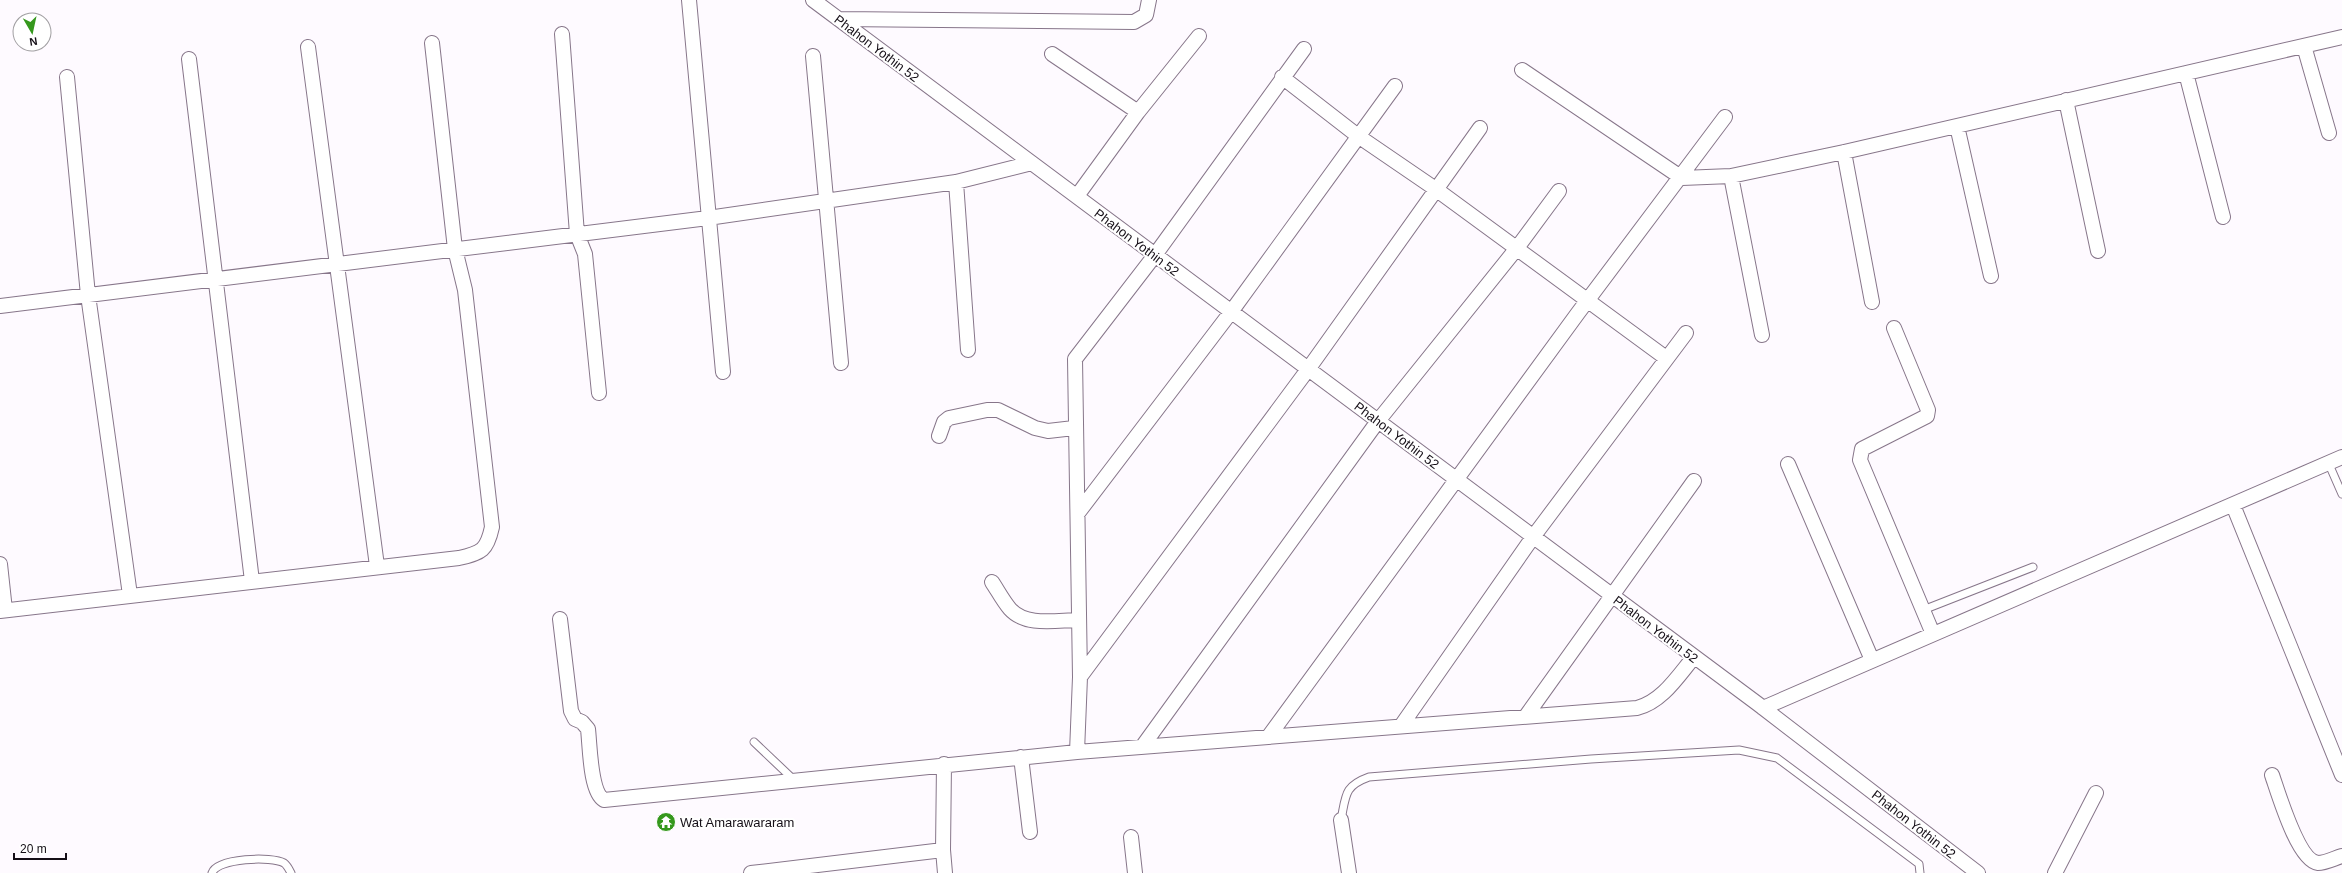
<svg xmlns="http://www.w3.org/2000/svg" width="2342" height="873" viewBox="0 0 2342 873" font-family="Arial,sans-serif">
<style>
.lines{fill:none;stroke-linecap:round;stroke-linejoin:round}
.lane-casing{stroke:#87768a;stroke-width:9}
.street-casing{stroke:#87768a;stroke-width:16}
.lane{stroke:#fff;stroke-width:7}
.street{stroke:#fff;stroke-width:14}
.labels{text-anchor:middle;stroke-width:4;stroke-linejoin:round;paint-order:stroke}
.street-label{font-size:13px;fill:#150f17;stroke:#fff}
.poi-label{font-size:13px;fill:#150f17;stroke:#fff;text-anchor:start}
</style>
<rect width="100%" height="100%" fill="#fefaff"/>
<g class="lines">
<defs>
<path id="lane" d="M2328,462L2342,494
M1923,610L2033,567
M754,742L794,780
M1341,820C1346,795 1344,786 1369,777L1591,759L1739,750L1777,758L1919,864L1920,873
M212,873C217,858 272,856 284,863C287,865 289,869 291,873"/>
<path id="street" d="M689,0L723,372
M813,0L1758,704L1978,873
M839,19L1134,22L1146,15L1149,0
M562,34L577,234L585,254L599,393
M2304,46L2329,133
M308,47L377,566
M1052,54L1138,112
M813,56L841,363
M189,59L252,581
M1522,70L1682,178L1731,176L1844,152L2342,37
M2186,73L2223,217
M67,77L88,295L130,595
M1282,77L1358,136L1437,190L1666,358
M2066,100L2098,251
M1957,126L1991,276
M1844,152L1872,302
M1731,176L1762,335
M956,182L968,350
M1077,196L1138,112L1199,36
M0,306L708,218L956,182L1032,163
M1894,328L1928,410L1927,416L1862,449L1860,460L1933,634
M939,436L944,422L949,418L987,410H998L1035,428L1048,431L1074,428
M1788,464L1872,660
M2233,505L2342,775
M1078,513L1231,312L1395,86
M0,564L5,610
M992,582C998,591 1003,601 1010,609C1026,627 1057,620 1079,620
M0,611L459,558C482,553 487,550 492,527L465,290L455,249L432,43
M560,619L571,711L575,719L582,722L588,729C590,746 590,792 604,800L1077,752L1637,708C1662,702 1678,676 1694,657
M1080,677L1309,368L1480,128
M1763,708L2342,457
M1526,716L1694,481
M1401,726L1533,537L1686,333
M1269,736L1578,313L1725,117
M1142,747L1378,421L1517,248L1559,191
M1077,752L1080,677L1075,359L1155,255L1304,49
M1021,757L1030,832
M944,764L943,850L945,873
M2272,775C2278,792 2298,861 2318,863C2325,863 2335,858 2342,856
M1341,820L1349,873
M1131,837L1135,873
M751,873L943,850
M2055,873L2096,793"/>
</defs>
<!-- lane casing -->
<use href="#lane" class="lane-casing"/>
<!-- street casing -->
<use href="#street" class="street-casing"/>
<!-- lane -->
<use href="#lane" class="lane"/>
<!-- street -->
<use href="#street" class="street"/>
</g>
<!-- icons -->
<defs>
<symbol id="temple-disc" viewBox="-11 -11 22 22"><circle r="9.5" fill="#35981d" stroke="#fff"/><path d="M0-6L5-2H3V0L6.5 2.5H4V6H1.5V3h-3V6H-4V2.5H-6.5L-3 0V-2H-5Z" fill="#fff"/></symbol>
</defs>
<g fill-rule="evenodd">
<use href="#temple-disc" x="655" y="811" width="22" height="22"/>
</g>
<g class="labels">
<!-- street labels -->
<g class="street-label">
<text transform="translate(877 48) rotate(37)" y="5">Phahon Yothin 52</text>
<text transform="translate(1137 242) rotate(37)" y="5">Phahon Yothin 52</text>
<text transform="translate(1397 435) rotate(37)" y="5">Phahon Yothin 52</text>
<text transform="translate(1656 629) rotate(37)" y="5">Phahon Yothin 52</text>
<text transform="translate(1914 824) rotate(38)" y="5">Phahon Yothin 52</text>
</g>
<!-- poi labels -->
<g class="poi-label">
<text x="680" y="827">Wat Amarawararam</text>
</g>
</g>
<!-- north arrow -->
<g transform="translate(32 32) rotate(171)"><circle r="19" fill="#ffffff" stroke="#a19fa2"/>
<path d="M0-3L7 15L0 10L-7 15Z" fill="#35981d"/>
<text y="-6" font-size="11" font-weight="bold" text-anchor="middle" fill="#150f17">N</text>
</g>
<!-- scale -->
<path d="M14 853v6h52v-6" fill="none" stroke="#150f17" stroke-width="2"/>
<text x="20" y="853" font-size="12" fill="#150f17" stroke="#ffffff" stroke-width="3" paint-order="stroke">20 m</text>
</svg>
